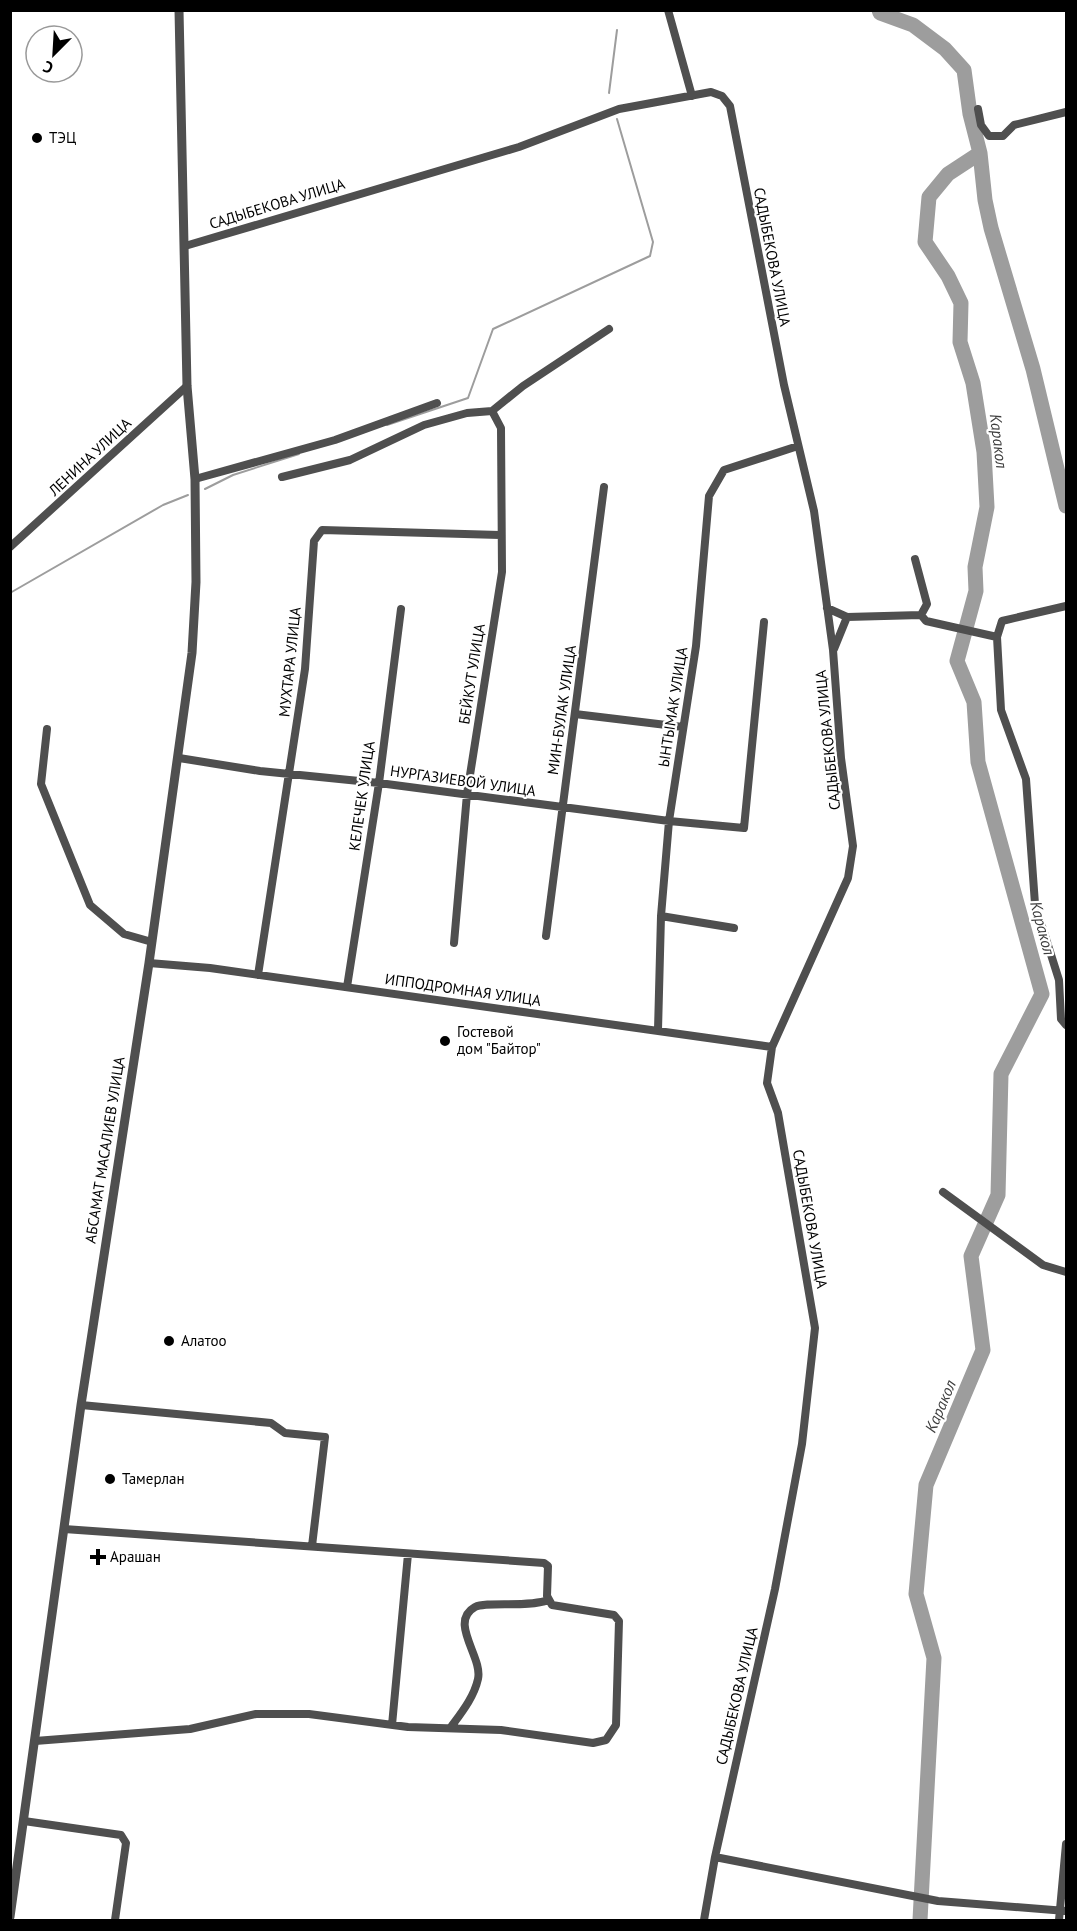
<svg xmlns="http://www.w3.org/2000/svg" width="1077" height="1931" viewBox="0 0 1077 1931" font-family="'PT Sans',sans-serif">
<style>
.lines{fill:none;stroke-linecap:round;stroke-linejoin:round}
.stream{stroke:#9d9d9d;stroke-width:2}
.river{stroke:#9d9d9d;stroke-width:15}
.minor{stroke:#4f4f4f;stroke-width:8}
.tertiary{stroke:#4f4f4f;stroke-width:9}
.poi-dot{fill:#000;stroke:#fff;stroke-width:2}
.labels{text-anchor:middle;stroke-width:4.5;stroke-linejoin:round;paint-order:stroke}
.poi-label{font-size:15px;fill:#000;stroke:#fff;text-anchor:start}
.street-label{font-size:15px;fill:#000;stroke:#fff}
.water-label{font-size:16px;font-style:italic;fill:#3e3e3e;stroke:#fff}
</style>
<rect width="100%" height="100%" fill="#fff"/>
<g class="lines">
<!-- stream -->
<path class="stream" d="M609,93L617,30
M387,425L468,398L493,329L650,256L653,242L617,119
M205,489L233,475L299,454
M10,593L163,505L188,495"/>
<!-- river -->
<path class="river" d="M879,10L880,13L913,25L945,49L964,70L970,114L980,153L985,200L991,228L1033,369L1066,506
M920,1920L934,1658L916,1594L926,1485L983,1350L971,1256L998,1195L1001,1074L1042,994L978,762L974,702L957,661L976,591L975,567L987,507L984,452L973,383L960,342L961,303L948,276L925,242L929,197L948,174L980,153"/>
<!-- minor -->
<path class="minor" d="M668,10L692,96
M978,109L981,125L989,136H1003L1014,125L1066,112
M185,246L519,147L619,109L711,92L722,96L730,106L784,385L814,511L833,650L841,758L853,846L848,878L772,1047L767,1083L778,1113L815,1328L802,1444L775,1589L715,1857L704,1920
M282,477L350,460L424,425L467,413L492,411L523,386L609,329
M195,479L335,440L437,403
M10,547L187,386
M915,559L927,604L921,615
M1066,606L1002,621L997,637L1001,710L1026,779L1035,904L1059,980L1061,1019L1066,1025
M827,608L847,617
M834,649L847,617L921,615L926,621L997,637
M575,714L683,727
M47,729L41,784L90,905L124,934L152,942
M179,758L260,771L379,783L669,821L744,828L764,622
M661,916L734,928
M546,936L604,487
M454,943L467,794L502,572L501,428L492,411
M149,963L210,968L772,1047
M258,975L305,669L314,541L322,530L500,535
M347,987L379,783L401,609
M658,1030L661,916L669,821L696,646L709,496L724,470L798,446
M943,1192L1043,1265L1066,1272
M81,1405L271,1423L285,1433L325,1437L312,1546
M392,1725L408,1554
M451,1727C462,1712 474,1697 478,1679C483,1657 448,1622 475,1607C487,1601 528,1608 548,1600
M35,1741L190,1729L256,1714H309L408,1727L501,1730L593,1743L606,1740L616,1725L619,1621L614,1615L552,1605L547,1596L548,1566L544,1563L64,1529
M24,1821L121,1835L126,1843L115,1920
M715,1857L938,1901L1066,1911
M1059,1920L1066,1844"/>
<!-- tertiary -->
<path class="tertiary" d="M10,1917L81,1405L149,963L192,653L196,582L195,479L187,386L179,10"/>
</g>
<!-- markers -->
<g class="poi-dot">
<circle cx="37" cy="138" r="6"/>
<circle cx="445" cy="1041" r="6"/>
<circle cx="169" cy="1341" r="6"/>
<circle cx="110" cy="1479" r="6"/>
<path d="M95 1548h6v6h6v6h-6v6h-6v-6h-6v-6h6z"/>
</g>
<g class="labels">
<!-- poi labels -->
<g class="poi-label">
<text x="49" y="143">ТЭЦ</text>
<text x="457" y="1037">Гостевой<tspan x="457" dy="17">дом "Байтор"</tspan></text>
<text x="181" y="1346">Алатоо</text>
<text x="122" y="1484">Тамерлан</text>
<text x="110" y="1562">Арашан</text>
</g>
<!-- street labels -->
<g class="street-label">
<text transform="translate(277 204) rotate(-17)" y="5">САДЫБЕКОВА УЛИЦА</text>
<text transform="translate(772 257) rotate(79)" y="5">САДЫБЕКОВА УЛИЦА</text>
<text transform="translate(90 457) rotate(-43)" y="5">ЛЕНИНА УЛИЦА</text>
<text transform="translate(290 662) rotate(-84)" y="5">МУХТАРА УЛИЦА</text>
<text transform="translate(472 674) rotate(-81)" y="5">БЕЙКУТ УЛИЦА</text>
<text transform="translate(673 707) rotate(-81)" y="5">ЫНТЫМАК УЛИЦА</text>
<text transform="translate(562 710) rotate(-82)" y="5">МИН-БУЛАК УЛИЦА</text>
<text transform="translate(828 740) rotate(-96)" y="5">САДЫБЕКОВА УЛИЦА</text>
<text transform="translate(463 781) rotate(8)" y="5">НУРГАЗИЕВОЙ УЛИЦА</text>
<text transform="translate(362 796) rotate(-82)" y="5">КЕЛЕЧЕК УЛИЦА</text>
<text transform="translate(463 990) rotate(8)" y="5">ИППОДРОМНАЯ УЛИЦА</text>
<text transform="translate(105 1150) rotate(-81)" y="5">АБСАМАТ МАСАЛИЕВ УЛИЦА</text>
<text transform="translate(810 1219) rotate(80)" y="5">САДЫБЕКОВА УЛИЦА</text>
<text transform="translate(737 1696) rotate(-77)" y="5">САДЫБЕКОВА УЛИЦА</text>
</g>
<!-- water labels -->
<g class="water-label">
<text transform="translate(999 441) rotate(83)" y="6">Каракол</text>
<text transform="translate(1043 928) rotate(75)" y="6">Каракол</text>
<text transform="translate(940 1406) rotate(-67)" y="6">Каракол</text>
</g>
</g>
<!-- border -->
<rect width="1077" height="1931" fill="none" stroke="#000000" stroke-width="24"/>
<!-- north arrow -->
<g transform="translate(54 54) rotate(204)"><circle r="28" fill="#ffffff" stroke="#999999" stroke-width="1.5"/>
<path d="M0-4.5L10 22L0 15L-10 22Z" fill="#000000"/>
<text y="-9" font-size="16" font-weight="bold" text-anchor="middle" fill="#000000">С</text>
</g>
</svg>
